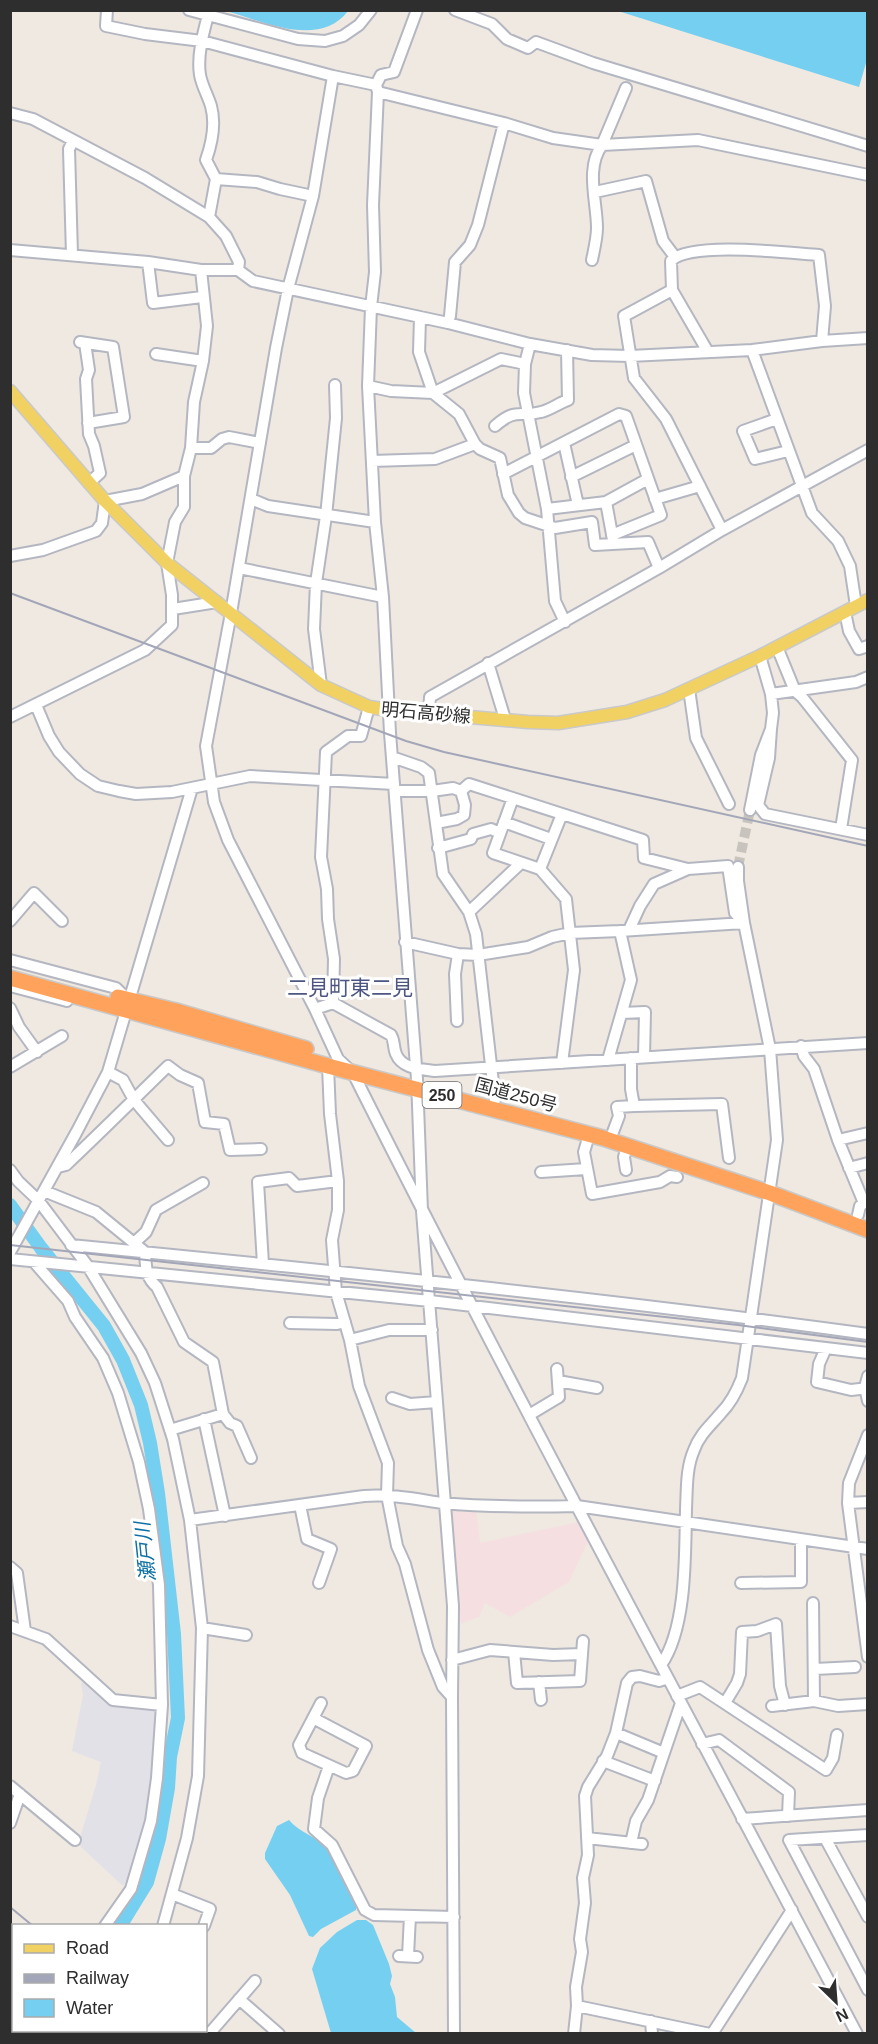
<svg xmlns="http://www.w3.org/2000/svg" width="878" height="2044" viewBox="0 0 878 2044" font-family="Arial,'Noto Sans JP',sans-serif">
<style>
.industrial{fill:#e3e1e8}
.medical{fill:#f5dfe0}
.water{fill:#75cff0}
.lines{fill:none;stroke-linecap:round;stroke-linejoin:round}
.river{stroke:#75cff0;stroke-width:14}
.minor-tunnel{stroke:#c8c4bd;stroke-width:10;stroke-dasharray:10 5;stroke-linecap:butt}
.minor-casing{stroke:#b4b7c1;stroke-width:14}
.major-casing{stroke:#c9c9c9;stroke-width:15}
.highway-casing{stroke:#c9c9c9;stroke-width:18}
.minor{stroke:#fff;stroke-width:10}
.major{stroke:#f2d163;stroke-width:12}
.highway{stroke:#ffa35c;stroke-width:15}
.rail{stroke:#a3a6b8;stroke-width:2}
.labels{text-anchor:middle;stroke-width:6;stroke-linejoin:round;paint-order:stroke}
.shield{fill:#fff;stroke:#6d6d6d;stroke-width:1.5}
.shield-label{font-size:16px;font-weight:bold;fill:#2e2e2e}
.street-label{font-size:18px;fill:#2e2e2e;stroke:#fff}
.water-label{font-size:20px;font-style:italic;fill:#0d6fa3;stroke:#fff}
.quarter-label{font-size:21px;fill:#4d5680;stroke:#fff}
</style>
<rect width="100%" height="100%" fill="#efe9e1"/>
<!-- industrial -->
<path class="industrial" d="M85,1680L102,1697L158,1710L155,1775L142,1843L132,1870L123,1886L78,1844L96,1785L101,1762L72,1751L83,1695L81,1684Z"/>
<!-- medical -->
<path class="medical" d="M455,1507L476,1509L480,1543L579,1522L589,1539L569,1582L510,1617L485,1603L479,1617L457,1625L456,1569L451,1509Z"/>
<!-- water -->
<path class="water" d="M226,11L348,10V11C319,49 263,21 226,11Z
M618,11H867V63H866L859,87Z
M289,1820C300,1833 316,1836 328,1849C339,1860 346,1881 354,1895L352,1897L356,1904V1910L321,1929L313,1937L309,1936L290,1895L265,1859V1853L277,1826Z
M357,1920H366L373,1925L389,1964L392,1976L390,1984L395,1997L397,2017L416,2033H331L312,1969L320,1948L337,1932Z"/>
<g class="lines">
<!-- river -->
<path class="river" d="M10,1205L41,1248L104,1326L123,1360L141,1405L150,1443L158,1493L174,1634L178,1718L170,1757L168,1788L159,1839L151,1868L147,1882L120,1926
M63,2034L64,2030"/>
<!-- minor-tunnel -->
<path class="minor-tunnel" d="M738,867L750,810"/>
<defs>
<path id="minor" d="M107,10L106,26L145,34L202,41L333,76L376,85L378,92L504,123L553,138L602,145L698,140L868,175
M189,10L298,39L325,41L343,36L359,25L371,10
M455,10L492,24L507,39L528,48L536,42L593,63L868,146
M208,15C203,34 197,56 200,75C202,86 208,96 211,106C216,124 212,143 206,160L216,179L209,217
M333,76L313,196L288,289L276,348L231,613L206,746L214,802L228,840L315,1009L338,1059L353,1073C515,1396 688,1714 857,2034
M376,85L381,75L394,72L417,10
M378,92L373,205L375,272L371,307L368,386L375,522L383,597L390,733L417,1079L422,1211L453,1606L452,1697L454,2034
M10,113L33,119L145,178L209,217L226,236L239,262L238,270
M216,179L257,182L280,189L313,196
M595,192L646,181L663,241L675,257
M10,250L148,262L201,270H238L253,281L448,323L530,344L592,355L630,356L752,350L822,341L868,338
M72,255L69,149L73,141
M592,260C594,250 597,238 597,228C597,202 585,168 602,145L626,88
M148,262L153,303L202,297
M672,290L624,316L634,378L666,419L722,530
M420,317L419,352L433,393L459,414L475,444L480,449L500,458L508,495L519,513L525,518L555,528L592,522L595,545L648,542L659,568
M448,323L450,316L455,262L470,245L478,225L504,123
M80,342L113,347L124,417L88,423
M85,343L89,370L86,379L89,434L94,446L100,473L89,483
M752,350L812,513L838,541L850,566L856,606
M708,352L672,290L671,261C690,241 789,253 819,255L825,306L822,341
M156,354L203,361
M525,364L524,393L547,509L555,601L565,622
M368,386L391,391L433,393L501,359L525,364L530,344
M777,419L743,431L755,459L788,451
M495,426C517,407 518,418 541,412C550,410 559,403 568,400L567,350
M564,443L578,505
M191,448H211L222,439L229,437L260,443
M372,461L435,459L475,444
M503,474L619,414L626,416L661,515L612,535
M571,477L636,445
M251,499L268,506L375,522
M655,499L700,486
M606,502L613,540
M547,509L606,502L648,479
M10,556L43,550L96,531L102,523L105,501L142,494L184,476
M239,568L383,597
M173,609L217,602
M845,612L849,631L859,649L868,646
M777,647L795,691L802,697L852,760L841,829
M488,663L505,719
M321,685L314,629L316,583L326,516L336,418L335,385
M689,689L696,738L729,804
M771,694L856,682L868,677
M36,705L49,736L59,752L80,774L98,786L119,791L136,794L172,792L250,776L394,784
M429,713L430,697L659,568L722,530L868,450
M10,717L145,650L172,625V595L167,563L175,522L184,507V476L191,448L194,402L203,361L207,326L201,270
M771,729L769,758L758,805L765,814L868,835
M392,757L421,767L429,773L443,874L469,912L476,934L495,1100
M395,791H432L453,788L461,791
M461,791L469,784L643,840L644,858L688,869L728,866L735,913L744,923L770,1049L777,1140L742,1378C737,1391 731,1403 721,1413C711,1425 699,1435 694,1450C686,1468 687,1489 686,1509C685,1554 687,1628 661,1665
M513,798L493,853L540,869
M750,810L761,755L771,729L773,713L771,694L760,656
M562,814L540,869L566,899L574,970L562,1063
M504,822L551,839
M436,823L457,819L464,815L465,805L461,791
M438,848L471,839L473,834L491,829L500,833
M469,912L521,863
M10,921L34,893L62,921
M629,930L640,906L654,884L688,869
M405,942L458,954L478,955L528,947L552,937L570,933L620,931
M10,960L116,988L126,998
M10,986L67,1001
M333,1003L334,959L328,919L327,889L321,857L326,752L348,736H361L369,707
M10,1008L19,1027L37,1052
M315,1009L333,1003L391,1035C395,1042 393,1047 396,1054C402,1069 421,1069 435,1071L868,1043
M622,1013L645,1012L644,1057
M457,1021L455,974L458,954
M801,1046L804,1056L814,1069L838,1140L864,1203L860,1206L858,1215
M631,1058V1089L634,1106L722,1104L729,1158
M608,1060L631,980L620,931L744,923L738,881V867
M328,1066L330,1114L338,1181V1210L332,1240L336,1292L350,1340L359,1386L388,1463L387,1495L397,1546L405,1564L428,1650L443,1687L452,1697
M10,1067L62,1036
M108,1072L123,1080L134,1100L168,1140
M613,1132L619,1116L617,1107L634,1106
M589,1135L584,1152L592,1194L660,1182L670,1176L677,1177
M838,1140L868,1133
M58,1167L66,1165C101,1132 134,1099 168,1066L180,1075L198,1083L205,1122L224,1124L230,1150L261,1149
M849,1168L868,1163
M10,1170L18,1181L38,1200L87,1265L141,1353L155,1383L173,1439L190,1520L202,1628L198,1776L187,1838L163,1926
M626,1170L624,1157L627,1146
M541,1172L586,1169
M44,1191L96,1212L145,1252C146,1266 145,1277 157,1287L184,1342L213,1362L223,1414L170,1430
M134,1243L146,1232L156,1210L203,1183
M71,1245C337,1271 603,1298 868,1334
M10,1252L76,1133L108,1072L192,788
M10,1259L430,1301L868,1353
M34,1262L68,1301L75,1317L103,1358L118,1393L139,1462L149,1509L159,1585L162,1705L157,1778L151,1821L131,1889L105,1926
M263,1264L258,1182L289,1178L297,1186L338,1181
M290,1323L337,1324L345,1322
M350,1340L389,1330H432
M826,1348L819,1364L817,1382L851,1390L868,1388
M868,1376L865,1387L868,1401
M558,1381L597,1388
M392,1398L410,1404L437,1402
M223,1414L230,1423L237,1426L251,1458
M529,1415L559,1397L557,1369
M204,1419L225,1516
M868,1435L849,1483L848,1503L868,1657
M848,1503L868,1502
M300,1505L307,1539L331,1549L319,1583
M190,1520L364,1496C392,1494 415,1499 442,1503C487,1507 533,1507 577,1506L868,1549
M10,1567L17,1573L25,1631
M741,1583L801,1582V1540
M813,1603L814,1701
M10,1626L46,1639L113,1700L162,1705
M202,1628L246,1635
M514,1652L517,1683L580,1681L583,1641
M452,1660L490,1650L553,1655L582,1654
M815,1669L855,1667
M539,1682L541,1700
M677,1696L700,1687L826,1770L833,1758L837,1735
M725,1703L737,1683L740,1674L742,1632L757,1631L776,1624L780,1686L785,1705
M772,1706L814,1701L838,1706L868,1704
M313,1718L366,1746L353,1771L346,1773L302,1753L299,1745L321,1703
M616,1733L664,1753
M702,1744L719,1740L789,1792L788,1816
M603,1761L655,1781
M329,1766L318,1798L314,1829L332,1845L365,1910L374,1915L454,1917
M10,1786L75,1840
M742,1819L868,1810
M10,1823L20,1794
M868,1835L789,1840L868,1990
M587,1838L642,1844
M825,1838L868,1917
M631,1843L636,1821L648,1800L681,1703
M172,1894L210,1909L204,1926
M399,1956L417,1957
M408,1956L410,1916
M239,1999L279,2034
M577,2006L710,2034
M651,2021L652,2034
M209,2034L255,1981
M574,2034L577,2006L576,1987L582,1952L580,1939L585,1903L583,1878L588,1855L585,1796L588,1787L607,1756L616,1733L627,1683L632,1677L640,1676L659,1681L668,1678
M712,2034L792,1910"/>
<path id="major" d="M10,391L105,501L167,563L321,685L369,707L389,710L528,722L558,723L627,712L665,700L760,656L868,600"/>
<path id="highway" d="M10,978L328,1066L603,1138L770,1193L868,1230
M118,997L176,1011L306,1049"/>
</defs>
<!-- minor casing -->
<use href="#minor" class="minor-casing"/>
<!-- major casing -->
<use href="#major" class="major-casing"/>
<!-- highway casing -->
<use href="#highway" class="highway-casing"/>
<!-- minor -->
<use href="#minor" class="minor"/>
<!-- major -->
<use href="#major" class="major"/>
<!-- highway -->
<use href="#highway" class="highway"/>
<!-- rail -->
<path class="rail" d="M10,593L406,741L444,752L868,846
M10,1245L738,1325L868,1342
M10,1907L33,1926
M153,2030L157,2034"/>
</g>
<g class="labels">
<!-- shield labels -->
<rect class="shield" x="422.5" y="1082" width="39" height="26" rx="4.5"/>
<g class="shield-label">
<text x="442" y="1101">250</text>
</g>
<!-- street labels -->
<g class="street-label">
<text transform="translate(426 713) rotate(5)" y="6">明石高砂線</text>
<text transform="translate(516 1095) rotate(15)" y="6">国道250号</text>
</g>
<!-- water labels -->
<g class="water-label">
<text transform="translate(145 1552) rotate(-96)" y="7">瀬戸川</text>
</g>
<!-- quarter labels -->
<g class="quarter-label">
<text x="350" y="995">二見町東二見</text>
</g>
</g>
<!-- border -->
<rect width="878" height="2044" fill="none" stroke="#2e2e2e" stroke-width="24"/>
<!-- legend -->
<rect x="12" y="1924" width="195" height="108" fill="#ffffff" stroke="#ababab" stroke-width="1.5"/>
<rect x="24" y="1944" width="30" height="9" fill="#f2d163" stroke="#ababab" stroke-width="1.5"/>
<text x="66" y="1954" font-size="18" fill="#2e2e2e">Road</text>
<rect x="24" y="1974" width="30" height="9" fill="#a3a6b8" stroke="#ababab" stroke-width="1.5"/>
<text x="66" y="1984" font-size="18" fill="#2e2e2e">Railway</text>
<rect x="24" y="1999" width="30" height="18" fill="#75cff0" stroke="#ababab" stroke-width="1.5"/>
<text x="66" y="2014" font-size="18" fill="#2e2e2e">Water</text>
<!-- north arrow -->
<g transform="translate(836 2002) rotate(155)" stroke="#ffffff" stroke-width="4.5" paint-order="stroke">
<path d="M0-4.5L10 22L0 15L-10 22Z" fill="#2e2e2e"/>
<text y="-9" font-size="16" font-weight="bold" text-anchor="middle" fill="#2e2e2e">N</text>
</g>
</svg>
